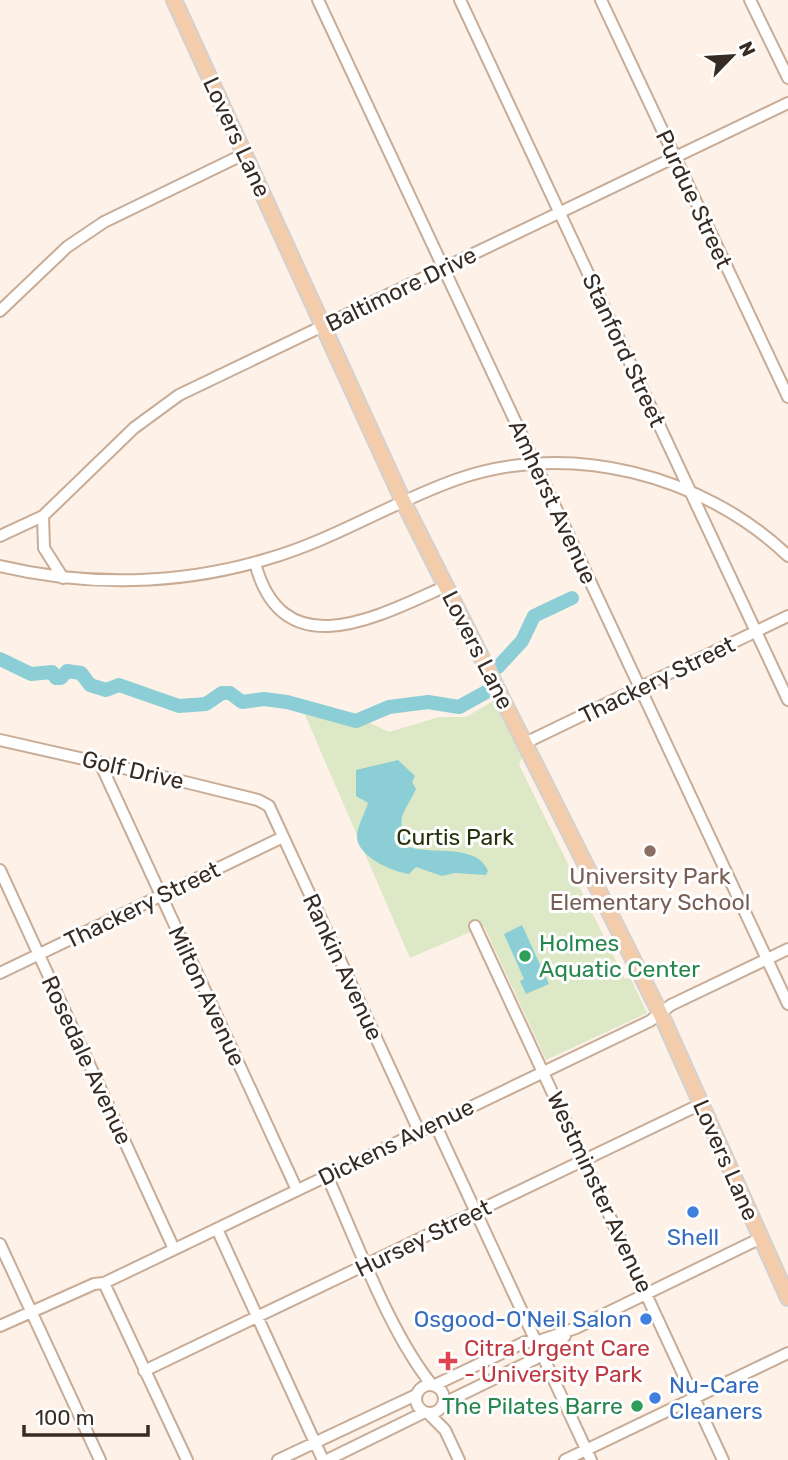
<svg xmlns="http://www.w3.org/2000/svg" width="788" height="1460" viewBox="0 0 788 1460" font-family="Rubik,sans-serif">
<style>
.green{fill:#dce8c6}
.water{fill:#8cced6}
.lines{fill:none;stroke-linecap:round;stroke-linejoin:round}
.river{stroke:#8cced6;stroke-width:14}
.minor-casing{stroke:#c8ac96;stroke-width:14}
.major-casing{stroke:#d3d1cf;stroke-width:18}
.minor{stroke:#fff;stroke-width:10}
.major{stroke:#f3cdab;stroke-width:14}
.education-dot{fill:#8d6e63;stroke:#fff;stroke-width:2.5}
.leisure-dot{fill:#2e9e5b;stroke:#fff;stroke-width:2.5}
.shop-dot{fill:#3f7fe0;stroke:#fff;stroke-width:2.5}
.health-dot{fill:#e0444e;stroke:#fff;stroke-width:2.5}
.labels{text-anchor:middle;stroke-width:6;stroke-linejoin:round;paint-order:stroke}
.street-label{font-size:23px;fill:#372c23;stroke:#fff}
.park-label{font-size:23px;fill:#27310c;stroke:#fff}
.education-label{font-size:23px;fill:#785e54;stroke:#fff}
.leisure-label{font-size:23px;fill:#27864d;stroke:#fff;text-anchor:start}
.shop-label{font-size:23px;fill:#366cbe;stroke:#fff}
.health-label{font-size:23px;fill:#be3a42;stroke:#fff;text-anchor:start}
</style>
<rect width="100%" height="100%" fill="#fdf1e8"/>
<!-- green -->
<path class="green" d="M299,701L351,714L389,732L439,717H466L493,701L522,757L519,765L625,979L630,977L647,1013L546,1060L484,926L410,958Z"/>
<!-- water -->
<path class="water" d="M398,760L415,776L412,782L416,789C404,815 394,816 409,847C432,855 477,843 488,871L486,875L455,873L442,876L416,867L409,874C393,872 355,856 357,835C358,825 365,813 368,803L356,796V770Z
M522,925L549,984L526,994L520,981L524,979L504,934Z"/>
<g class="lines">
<!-- river -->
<path class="river" d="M0,659L31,674L52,672L56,678H61L67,671L81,673L90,685L106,690L119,685L179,706L206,704L222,693H230L242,702L264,699L287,702L356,721L389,707L428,702L459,707L488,691
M498,667L522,641L534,616L572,598"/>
<defs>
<path id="minor" d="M318,0L788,1004
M460,0L788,700
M601,0L788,397
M750,0L788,78
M0,311L67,247L104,222L244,154
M43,516L44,548L63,578
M0,536L43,516L134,428L179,395L788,103
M255,563C283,668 377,617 446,586
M0,566C88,587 180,585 267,559C334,540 392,502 458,479C569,440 704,475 788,556
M0,740L185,782L258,800L269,806L419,1131
M525,743L788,616
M100,763L297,1190
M0,870L174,1249
M475,926L723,1460
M0,973L283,837
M435,1124L591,1460
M327,1176C356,1239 389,1332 432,1385
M217,1229L323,1460
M0,1244L100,1460
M104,1283L187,1460
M0,1326L94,1284L104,1283L650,1021L671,1005L788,949
M144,1371L701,1104
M416 1399a14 14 0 1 1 28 0a14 14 0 1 1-28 0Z
M435,1385L525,1342H536L576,1328L761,1238
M444,1403L535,1359L565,1336
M428,1413L445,1430L459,1460
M278,1460L416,1395
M327,1460L425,1412
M565,1460L788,1353"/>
<path id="major" d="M174,0L403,501L664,1021L788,1298"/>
</defs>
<!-- minor casing -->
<use href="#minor" class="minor-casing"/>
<!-- major casing -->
<use href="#major" class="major-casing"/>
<!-- minor -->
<use href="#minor" class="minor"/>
<!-- major -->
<use href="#major" class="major"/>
</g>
<!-- markers -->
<circle class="education-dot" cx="650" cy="851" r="7"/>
<g class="leisure-dot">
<circle cx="525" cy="956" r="7"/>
<circle cx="637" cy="1406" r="7"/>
</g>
<g class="shop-dot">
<circle cx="693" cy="1212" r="7"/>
<circle cx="646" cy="1319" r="7"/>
<circle cx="655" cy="1398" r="7"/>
</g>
<path class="health-dot" d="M444.5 1350.5h7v7h7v7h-7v7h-7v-7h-7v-7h7z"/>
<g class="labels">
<!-- street labels -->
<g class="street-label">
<text transform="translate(237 137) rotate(65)" y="8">Lovers Lane</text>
<text transform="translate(694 199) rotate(65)" y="8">Purdue Street</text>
<text transform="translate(401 289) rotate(-26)" y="8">Baltimore Drive</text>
<text transform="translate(624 350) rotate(65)" y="8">Stanford Street</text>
<text transform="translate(553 502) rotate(65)" y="8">Amherst Avenue</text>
<text transform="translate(478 650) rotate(63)" y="8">Lovers Lane</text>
<text transform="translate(657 680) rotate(-26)" y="8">Thackery Street</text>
<text transform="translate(133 770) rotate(13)" y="8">Golf Drive</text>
<text transform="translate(142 905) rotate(-26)" y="8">Thackery Street</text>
<text transform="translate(343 967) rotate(65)" y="8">Rankin Avenue</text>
<text transform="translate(207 996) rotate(65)" y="8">Milton Avenue</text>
<text transform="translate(87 1060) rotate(65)" y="8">Rosedale Avenue</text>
<text transform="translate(396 1142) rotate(-26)" y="8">Dickens Avenue</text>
<text transform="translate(726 1160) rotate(66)" y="8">Lovers Lane</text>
<text transform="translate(600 1192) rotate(65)" y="8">Westminster Avenue</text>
<text transform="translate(423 1238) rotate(-26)" y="8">Hursey Street</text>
</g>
<!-- park labels -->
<g class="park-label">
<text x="455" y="845">Curtis Park</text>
</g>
<!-- education labels -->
<g class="education-label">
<text x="650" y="884">University Park<tspan x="650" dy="26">Elementary School</tspan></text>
</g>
<!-- leisure labels -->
<g class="leisure-label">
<text x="539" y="951">Holmes<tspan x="539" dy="26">Aquatic Center</tspan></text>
<text x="623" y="1414" text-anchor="end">The Pilates Barre</text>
</g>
<!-- shop labels -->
<g class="shop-label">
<text x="693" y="1245">Shell</text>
<text x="632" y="1327" text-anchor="end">Osgood-O'Neil Salon</text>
<text x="669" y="1393" text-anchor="start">Nu-Care<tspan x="669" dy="26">Cleaners</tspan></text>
</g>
<!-- health labels -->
<g class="health-label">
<text x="464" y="1356">Citra Urgent Care<tspan x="464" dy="26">- University Park</tspan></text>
</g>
</g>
<!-- north arrow -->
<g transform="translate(732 56) rotate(65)" stroke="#ffffff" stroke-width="5" paint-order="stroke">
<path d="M0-5L12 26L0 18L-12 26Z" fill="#372c23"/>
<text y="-10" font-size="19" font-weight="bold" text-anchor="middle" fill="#372c23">N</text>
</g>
<!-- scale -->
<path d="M24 1425v10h124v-10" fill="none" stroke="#372c23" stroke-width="3.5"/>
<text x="35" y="1425" font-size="21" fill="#372c23" stroke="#ffffff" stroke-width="5" paint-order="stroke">100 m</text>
</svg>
